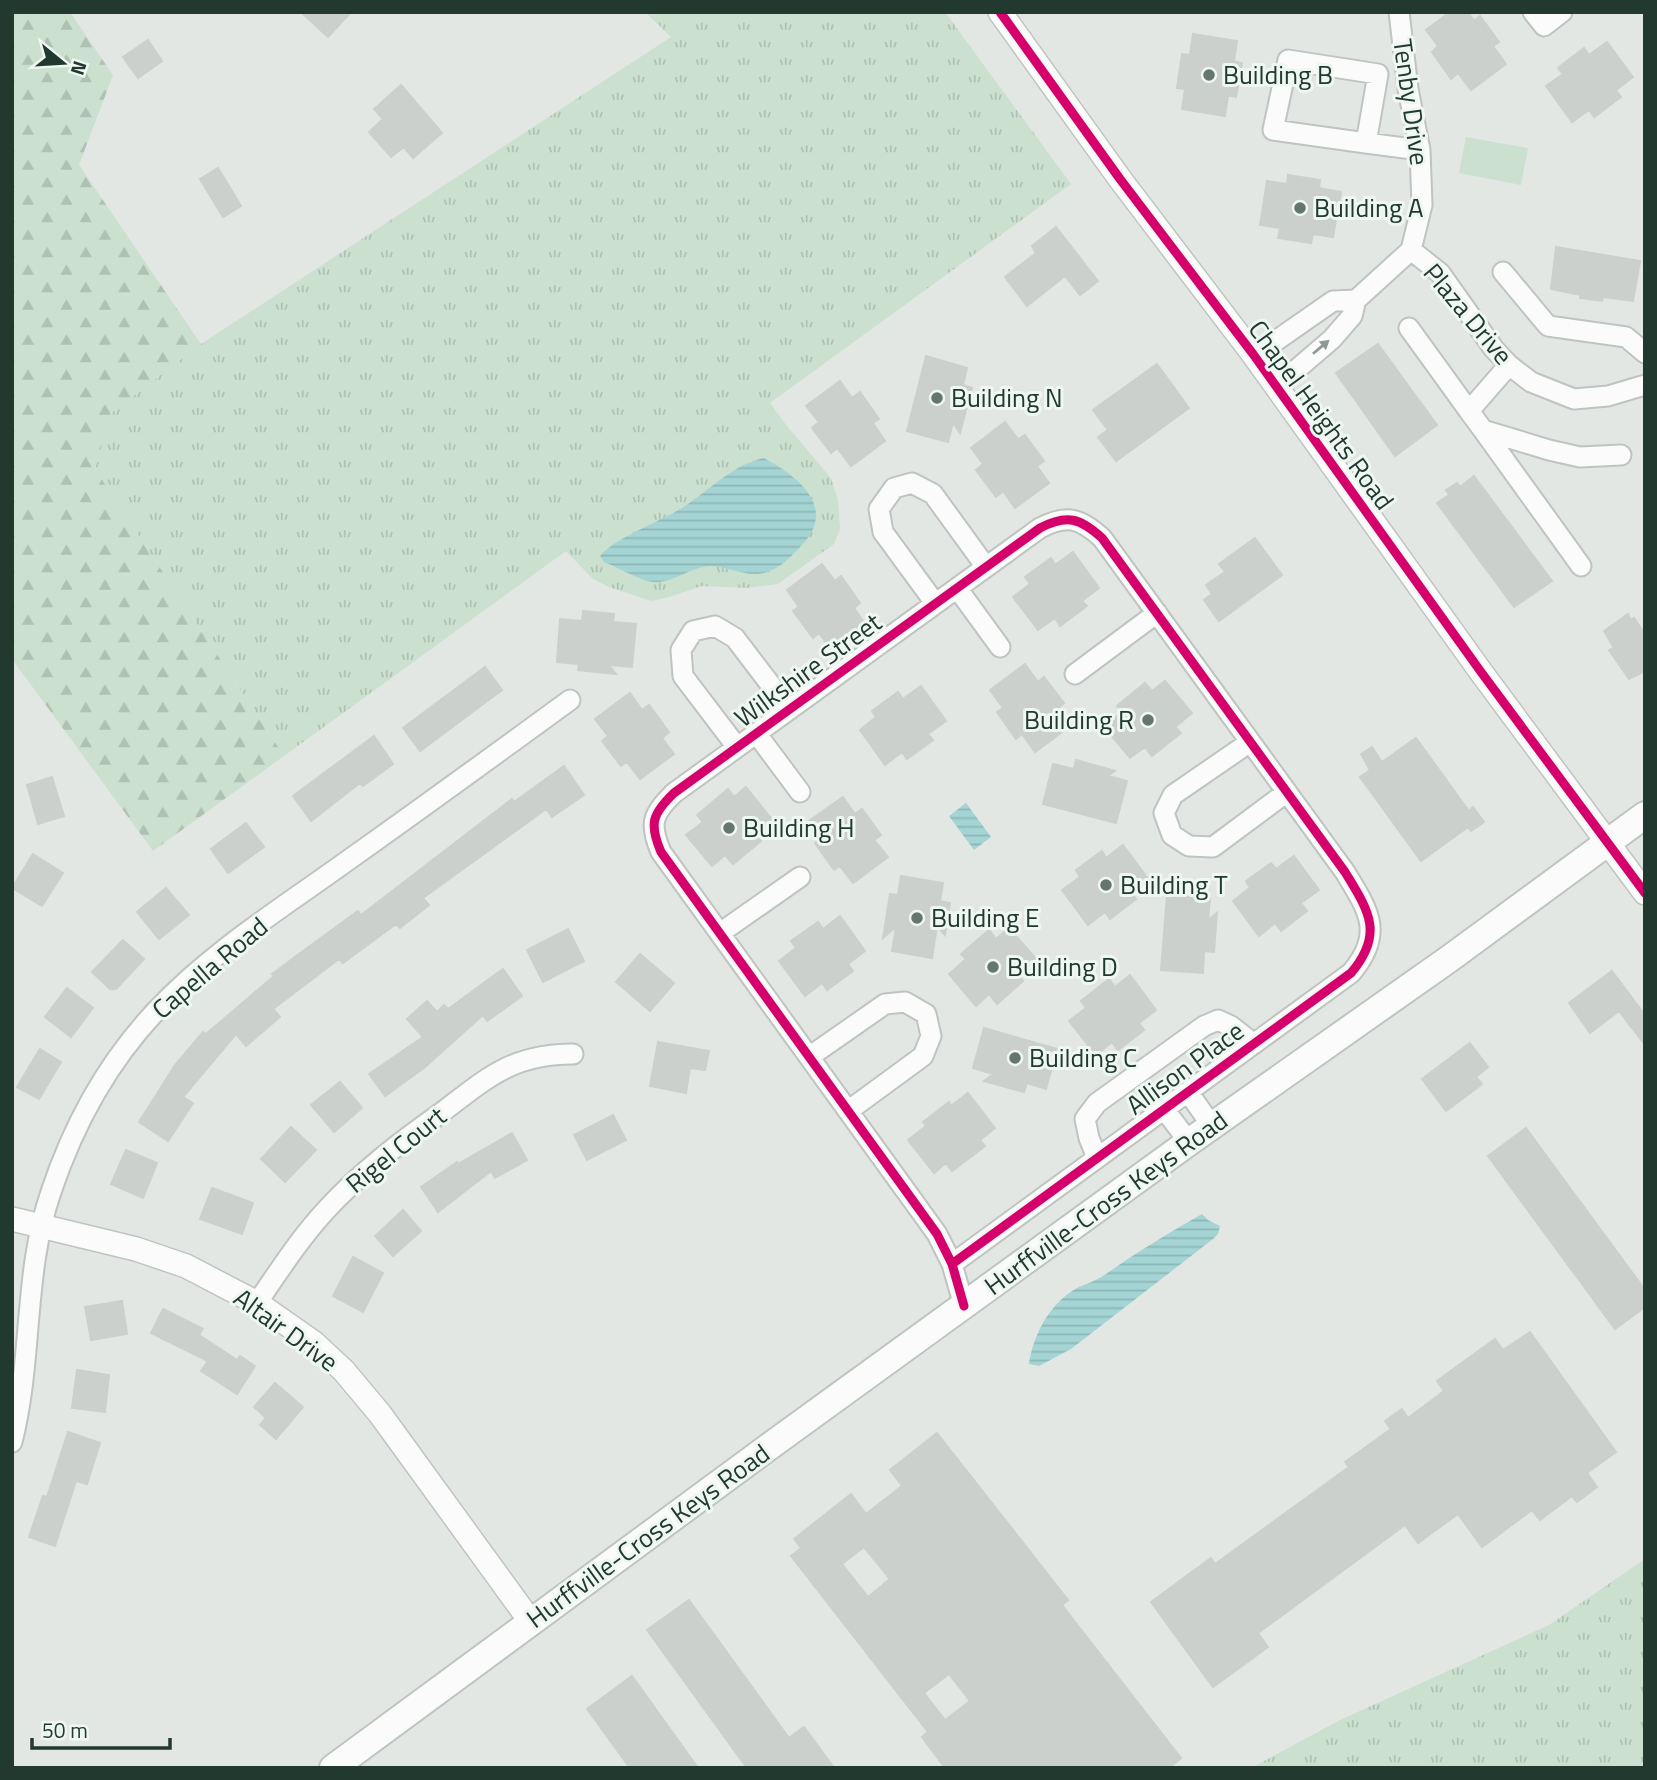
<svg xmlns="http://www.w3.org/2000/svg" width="1657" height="1780" viewBox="0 0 1657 1780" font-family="'Titillium Web',sans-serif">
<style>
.grass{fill:url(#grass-tufts)}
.forest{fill:url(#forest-firs)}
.park{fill:#cbe0cf}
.water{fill:url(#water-rules)}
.building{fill:#cbd0cd;stroke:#cbd0cd;stroke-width:2;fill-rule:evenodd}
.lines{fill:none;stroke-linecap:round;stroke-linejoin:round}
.minor-casing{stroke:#bfc4c1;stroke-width:23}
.tertiary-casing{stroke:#bfc4c1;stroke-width:26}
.secondary-casing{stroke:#bec5c1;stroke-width:30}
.minor{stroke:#fbfbfb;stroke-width:19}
.tertiary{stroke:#fbfbfb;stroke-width:23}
.secondary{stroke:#fbfbfb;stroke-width:26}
.cycleway-casing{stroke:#eff7f2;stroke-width:13}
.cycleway{stroke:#d6006c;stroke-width:9}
.oneway{fill:#8e9a95}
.poi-dot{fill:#65766e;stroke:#eff7f2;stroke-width:2.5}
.labels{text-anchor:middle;stroke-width:6;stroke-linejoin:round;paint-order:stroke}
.poi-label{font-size:26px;fill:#21392f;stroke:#eff7f2;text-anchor:start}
.street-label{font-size:26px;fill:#21392f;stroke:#eff7f2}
</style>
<defs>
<pattern id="grass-tufts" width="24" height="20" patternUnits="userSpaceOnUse" patternTransform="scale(1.75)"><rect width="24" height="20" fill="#cbe0cf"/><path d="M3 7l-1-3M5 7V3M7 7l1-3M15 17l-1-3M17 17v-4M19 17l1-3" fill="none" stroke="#aec1b2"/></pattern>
<pattern id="forest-firs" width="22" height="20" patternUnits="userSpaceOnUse" patternTransform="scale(1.75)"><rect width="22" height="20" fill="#cbe0cf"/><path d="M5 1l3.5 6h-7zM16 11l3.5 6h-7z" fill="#aec1b2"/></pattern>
<pattern id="water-rules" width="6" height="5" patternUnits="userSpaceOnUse" patternTransform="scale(1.75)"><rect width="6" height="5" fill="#a4d4d4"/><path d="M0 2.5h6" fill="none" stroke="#8db7b6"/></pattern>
</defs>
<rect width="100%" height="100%" fill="#e2e7e4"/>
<!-- grass -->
<path class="grass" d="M645,12H945L1071,184L770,403L787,426L831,478L838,500L840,529L834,544L778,584L747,588L702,586L666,598L651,601L609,587L593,579L566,551L284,756L95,469L111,413L201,344L671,37Z
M1645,1559V1768H1251L1340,1720L1549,1625Z"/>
<!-- forest -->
<path class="forest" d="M12,12H70L113,75L79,165L201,344L111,413L95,469L284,756L153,851L12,659Z"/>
<!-- park -->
<path class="park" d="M1466,137L1528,148L1521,185L1459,173Z"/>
<!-- water -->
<path class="water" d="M764,458C799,477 838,508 801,546C792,556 780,568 767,572C748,579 729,566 710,566C690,567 672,584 653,582C641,581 617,567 604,562L600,556C617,536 661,522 685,506C711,489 732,465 764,458Z
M966,803L991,837L974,850L949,816Z
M1202,1214L1208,1220L1220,1226L1218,1234L1213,1239L1071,1349L1039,1366L1029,1364C1033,1336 1048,1307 1072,1291C1083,1284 1095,1282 1106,1274C1137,1252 1169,1233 1202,1214Z"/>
<!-- building -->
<path class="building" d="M301,12H351L328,37Z
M1450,12H1468L1474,21L1480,16L1499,42L1493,46L1506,64L1471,90L1458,73L1451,79L1432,52L1438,46L1426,30Z
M1193,34L1237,41L1234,61L1242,63L1236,97L1228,95L1225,116L1182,109L1185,89L1177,88L1182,54L1190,55Z
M148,40L162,61L138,78L123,57Z
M1607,42L1633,77L1616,90L1621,97L1594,117L1589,110L1572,122L1546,86L1563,74L1558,68L1584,48L1589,55Z
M401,85L442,133L413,158L404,147L391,157L369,132L383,119L374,109Z
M218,168L241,206L223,217L200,179Z
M1288,175L1320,180L1319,188L1341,192L1333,237L1313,234L1311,243L1278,238L1280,228L1260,225L1267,181L1287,184Z
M1056,227L1098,281L1080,295L1065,276L1027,306L1005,277L1036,253L1032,246Z
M1556,247L1640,261L1633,301L1603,297L1602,301L1580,298L1581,295L1551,289Z
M1378,344L1437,425L1395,456L1336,373Z
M926,356L967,368L963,385L972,388L960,433L953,423L948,442L907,431Z
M1157,364L1189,408L1116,461L1098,437L1108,430L1093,410Z
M840,381L852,398L860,392L879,419L873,423L885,441L851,466L837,448L831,453L812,428L819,422L806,406Z
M1005,422L1018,439L1025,435L1044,461L1037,466L1049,483L1015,508L1003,491L996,497L976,470L983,464L971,448Z
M1474,476L1552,581L1514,607L1437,503L1449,495L1446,490L1457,483L1460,487Z
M1255,538L1282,575L1219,621L1204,600L1212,594L1206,585L1225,572L1219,564Z
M1073,552L1099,588L1082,601L1087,606L1060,626L1055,618L1038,630L1013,597L1030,584L1025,577L1051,558L1055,565Z
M822,564L835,581L841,576L860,603L854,608L866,625L831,650L819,633L813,638L793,611L799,607L787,590Z
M583,611L614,614L613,622L636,624L632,667L609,665L616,674L578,670L579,664L557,662L560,619L582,621Z
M1628,614L1631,620L1634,618L1645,634V671L1629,679L1609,650L1614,648L1604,631Z
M1025,664L1038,682L1044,677L1064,703L1057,709L1070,726L1035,752L1022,734L1016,739L997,712L1003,708L990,690Z
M485,667L502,690L420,751L403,728Z
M1165,681L1192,713L1175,727L1181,733L1152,756L1145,747L1130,758L1104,727L1122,712L1117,706L1145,683L1152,691Z
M921,686L946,721L928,734L933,740L907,759L902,752L885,765L860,730L876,717L872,711L898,692L903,699Z
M630,693L642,710L649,705L669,732L662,738L674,754L640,779L627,762L621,766L602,741L608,736L595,719Z
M374,736L393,764L363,786L360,783L311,821L293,796Z
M1416,738L1469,811L1473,807L1484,822L1471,831L1468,827L1421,861L1360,777L1370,770L1361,754L1372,747L1382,762Z
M1076,760L1115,771L1108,776L1127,781L1116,823L1043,804L1053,764L1074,769Z
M564,766L584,795L552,817L546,809L423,898L429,905L400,928L396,924L343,963L339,959L273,1009L280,1017L246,1046L236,1034L183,1097L193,1103L168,1141L139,1122L175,1065L203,1032L206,1034L274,976L272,974L307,948L358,911L361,915L512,799L514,802Z
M52,777L64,816L38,824L27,785Z
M746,787L773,821L756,835L761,841L733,864L725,855L712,866L686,835L703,822L697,815L728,789L734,797Z
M843,797L855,814L862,809L881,835L874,840L888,857L853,883L840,866L834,870L815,843L821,839L809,821Z
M246,823L264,847L228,873L211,849Z
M1123,845L1149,880L1132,894L1136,899L1110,919L1105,912L1088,925L1062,890L1080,877L1076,870L1102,851L1106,858Z
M33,854L63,873L42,906L12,888Z
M1294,856L1319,890L1301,903L1307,911L1281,931L1275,923L1259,936L1233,901L1250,888L1246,881L1271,863L1276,869Z
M901,876L943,883L940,901L950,903L945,935L937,926L932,958L892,951L896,927L883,938L890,894L898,895Z
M166,888L189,915L159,939L137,912Z
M1167,895L1210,898L1208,920L1217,913L1214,952L1204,951L1203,973L1161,970Z
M840,916L865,951L848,964L853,971L827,990L822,983L805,996L779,961L796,948L791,941L818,922L823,929Z
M1009,928L1037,960L1019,975L1023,981L997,1004L989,994L976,1006L949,974L966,959L961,954L989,930L996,939Z
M568,929L584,961L543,982L527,950Z
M123,940L144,959L116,989H110L92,972Z
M640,954L674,983L650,1011L616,982Z
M503,969L522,996L487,1021L483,1015L424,1068L385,1096L369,1074L423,1037L407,1019L427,1001L437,1012L444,1005L448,1009Z
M1612,971L1645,1015V1045L1619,1011L1590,1033L1569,1003Z
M1130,975L1156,1010L1139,1023L1144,1030L1118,1050L1112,1042L1096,1055L1069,1021L1086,1008L1081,1001L1109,979L1115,987Z
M67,988L93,1008L71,1037L45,1017Z
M984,1028L1057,1049L1046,1089L1027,1083L1024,1092L984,1081L993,1074L973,1068Z
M658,1042L709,1051L705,1070L690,1068L686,1093L650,1086Z
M1470,1043L1488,1067L1476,1077L1482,1084L1446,1111L1422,1079Z
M40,1049L61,1062L39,1099L17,1087Z
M340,1082L362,1108L334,1132L311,1105Z
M968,1093L995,1128L980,1140L985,1146L952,1171L946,1163L934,1173L908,1140L926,1126L923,1122L949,1102L951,1106Z
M613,1115L626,1140L587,1160L574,1135Z
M291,1127L316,1150L285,1182L261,1159Z
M1526,1128L1645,1290V1307L1615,1329L1488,1156Z
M512,1133L527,1160L495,1178L491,1171L438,1212L421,1187L457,1162L458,1164Z
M126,1150L157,1163L143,1198L111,1184Z
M212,1188L253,1203L242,1234L200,1219Z
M403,1210L421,1231L393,1256L375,1236Z
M353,1257L383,1273L363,1312L333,1296Z
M122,1301L127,1334L91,1340L85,1307Z
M163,1309L203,1329L199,1335L237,1360L240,1356L255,1366L237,1394L201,1371L208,1361L151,1333Z
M1530,1332L1616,1452L1587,1473L1597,1487L1577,1502L1572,1496L1540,1520L1532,1510L1482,1547L1458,1514L1418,1543L1405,1525L1258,1633L1268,1647L1213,1687L1151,1602L1211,1558L1215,1564L1349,1467L1345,1462L1391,1429L1385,1421L1402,1409L1408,1418L1444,1391L1437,1381L1495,1339L1503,1350Z
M77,1370L109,1375L105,1412L72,1408Z
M275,1383L303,1407L276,1439L260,1425L266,1418L254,1407Z
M68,1432L100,1443L87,1484L76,1481L55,1546L29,1537L43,1496L47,1497Z
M937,1433L1068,1600L1062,1605L1181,1758L1169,1768H945L922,1737L928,1732L791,1556L801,1548L794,1539L851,1494L866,1514L902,1486L890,1470ZM864,1547L890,1579L868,1597L842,1564ZM949,1674L970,1701L945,1720L924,1693Z
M689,1600L789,1738L804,1727L834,1768H747L647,1630Z
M632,1676L698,1768H630L587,1709Z"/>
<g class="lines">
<defs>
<path id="minor" d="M1533,12L1544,26L1562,12
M1288,60L1378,74L1366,143L1273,130Z
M1366,143L1420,150
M1411,250L1440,273L1494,349L1509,365L1531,382L1574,399L1608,396L1645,385
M1503,272L1548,326L1626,337L1645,353
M1409,328L1469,411
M1253,354L1267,347L1333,301L1356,300L1411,250L1422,205L1420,150L1408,89L1399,12
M1509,365L1469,411L1483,430L1549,450L1580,457L1621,455
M1276,387L1332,339L1352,316L1356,300
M1483,430L1581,566
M957,588L1000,647
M935,603L883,532L879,509L894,488L912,483L933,494L986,567
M1075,674L1157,613
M756,733L800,792
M1250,742L1173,795L1164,813L1172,835L1189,846L1213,847L1287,792
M737,747L683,676L681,650L693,631L715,626L735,638L789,709
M720,933L800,877
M809,1057L885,1004L905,1002L926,1014L931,1036L923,1056L848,1111
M1188,1092L1212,1126
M1164,1109L1189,1142
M1097,1158L1089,1138L1085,1119L1097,1103L1204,1026L1218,1020L1231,1026L1254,1044
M952,1264L1351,973C1385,933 1368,910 1345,872L1102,538C1080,518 1067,514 1040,528L674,793C652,814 649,824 661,852L937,1234L952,1264L964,1306
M257,1303C279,1271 300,1238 327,1209C361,1172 400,1142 441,1113C487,1078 512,1054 573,1054
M12,1442C33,1360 23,1273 51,1192C73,1126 108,1062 156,1011C211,952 282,908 347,861C422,808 496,754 570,700"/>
<path id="tertiary" d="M1000,12L1120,179L1253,354L1481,672L1645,893
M12,1219L136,1249L186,1266L257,1303L314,1343L344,1371L380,1414L531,1622"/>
<path id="secondary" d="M333,1768L770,1446L1189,1142L1449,959L1645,815"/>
</defs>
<!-- minor casing -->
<use href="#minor" class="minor-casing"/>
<!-- tertiary casing -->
<use href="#tertiary" class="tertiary-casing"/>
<!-- secondary casing -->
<use href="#secondary" class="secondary-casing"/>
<!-- minor -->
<use href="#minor" class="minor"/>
<!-- tertiary -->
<use href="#tertiary" class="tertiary"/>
<!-- secondary -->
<use href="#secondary" class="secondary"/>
<defs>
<path id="cycleway" d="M1000,12L1120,179L1253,354L1481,672L1645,893
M952,1264L1351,973C1385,933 1368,910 1345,872L1102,538C1080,518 1067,514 1040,528L674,793C652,814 649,824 661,852L937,1234L952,1264L964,1306"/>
</defs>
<!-- cycleway casing -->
<use href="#cycleway" class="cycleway-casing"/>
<!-- cycleway -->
<use href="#cycleway" class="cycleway"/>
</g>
<!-- one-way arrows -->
<defs><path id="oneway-solid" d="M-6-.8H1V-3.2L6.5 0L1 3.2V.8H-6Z" transform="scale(1.75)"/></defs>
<use class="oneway" href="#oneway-solid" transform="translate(1321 347) rotate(-40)"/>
<!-- markers -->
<g class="poi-dot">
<circle cx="1209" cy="75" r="7"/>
<circle cx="1300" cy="208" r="7"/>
<circle cx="937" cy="398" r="7"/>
<circle cx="1148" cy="720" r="7"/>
<circle cx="729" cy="828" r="7"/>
<circle cx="1106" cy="885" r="7"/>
<circle cx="917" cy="918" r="7"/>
<circle cx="993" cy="967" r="7"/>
<circle cx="1015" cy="1058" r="7"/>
</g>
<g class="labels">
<!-- poi labels -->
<g class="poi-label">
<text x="1223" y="84">Building B</text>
<text x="1314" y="217">Building A</text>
<text x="951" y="407">Building N</text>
<text x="1134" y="729" text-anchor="end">Building R</text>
<text x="743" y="837">Building H</text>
<text x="1120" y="894">Building T</text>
<text x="931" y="927">Building E</text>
<text x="1007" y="976">Building D</text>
<text x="1029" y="1067">Building C</text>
</g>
<!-- street labels -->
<g class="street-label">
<text transform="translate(1411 102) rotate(82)" y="9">Tenby Drive</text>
<text transform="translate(1468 314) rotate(50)" y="9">Plaza Drive</text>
<text transform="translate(1321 415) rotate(54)" y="9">Chapel Heights Road</text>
<text transform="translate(808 670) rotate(-36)" y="9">Wilkshire Street</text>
<text transform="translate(210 968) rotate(-40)" y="9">Capella Road</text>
<text transform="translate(1185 1068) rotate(-36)" y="9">Allison Place</text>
<text transform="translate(396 1150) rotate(-39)" y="9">Rigel Court</text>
<text transform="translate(1106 1203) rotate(-36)" y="9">Hurffville-Cross Keys Road</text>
<text transform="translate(286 1330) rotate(36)" y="9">Altair Drive</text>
<text transform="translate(648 1536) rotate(-36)" y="9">Hurffville-Cross Keys Road</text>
</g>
</g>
<!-- border -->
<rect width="1657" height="1780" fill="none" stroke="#21392f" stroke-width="28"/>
<!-- north arrow -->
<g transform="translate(63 63) rotate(108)" stroke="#eff7f2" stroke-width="5" paint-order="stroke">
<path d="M0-5L12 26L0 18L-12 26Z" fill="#21392f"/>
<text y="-10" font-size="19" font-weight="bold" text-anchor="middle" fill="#21392f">N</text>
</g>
<!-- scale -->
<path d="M32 1738v10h138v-10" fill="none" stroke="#21392f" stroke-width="3.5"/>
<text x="42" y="1738" font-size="21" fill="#21392f" stroke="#eff7f2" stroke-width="5" paint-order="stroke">50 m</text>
</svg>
